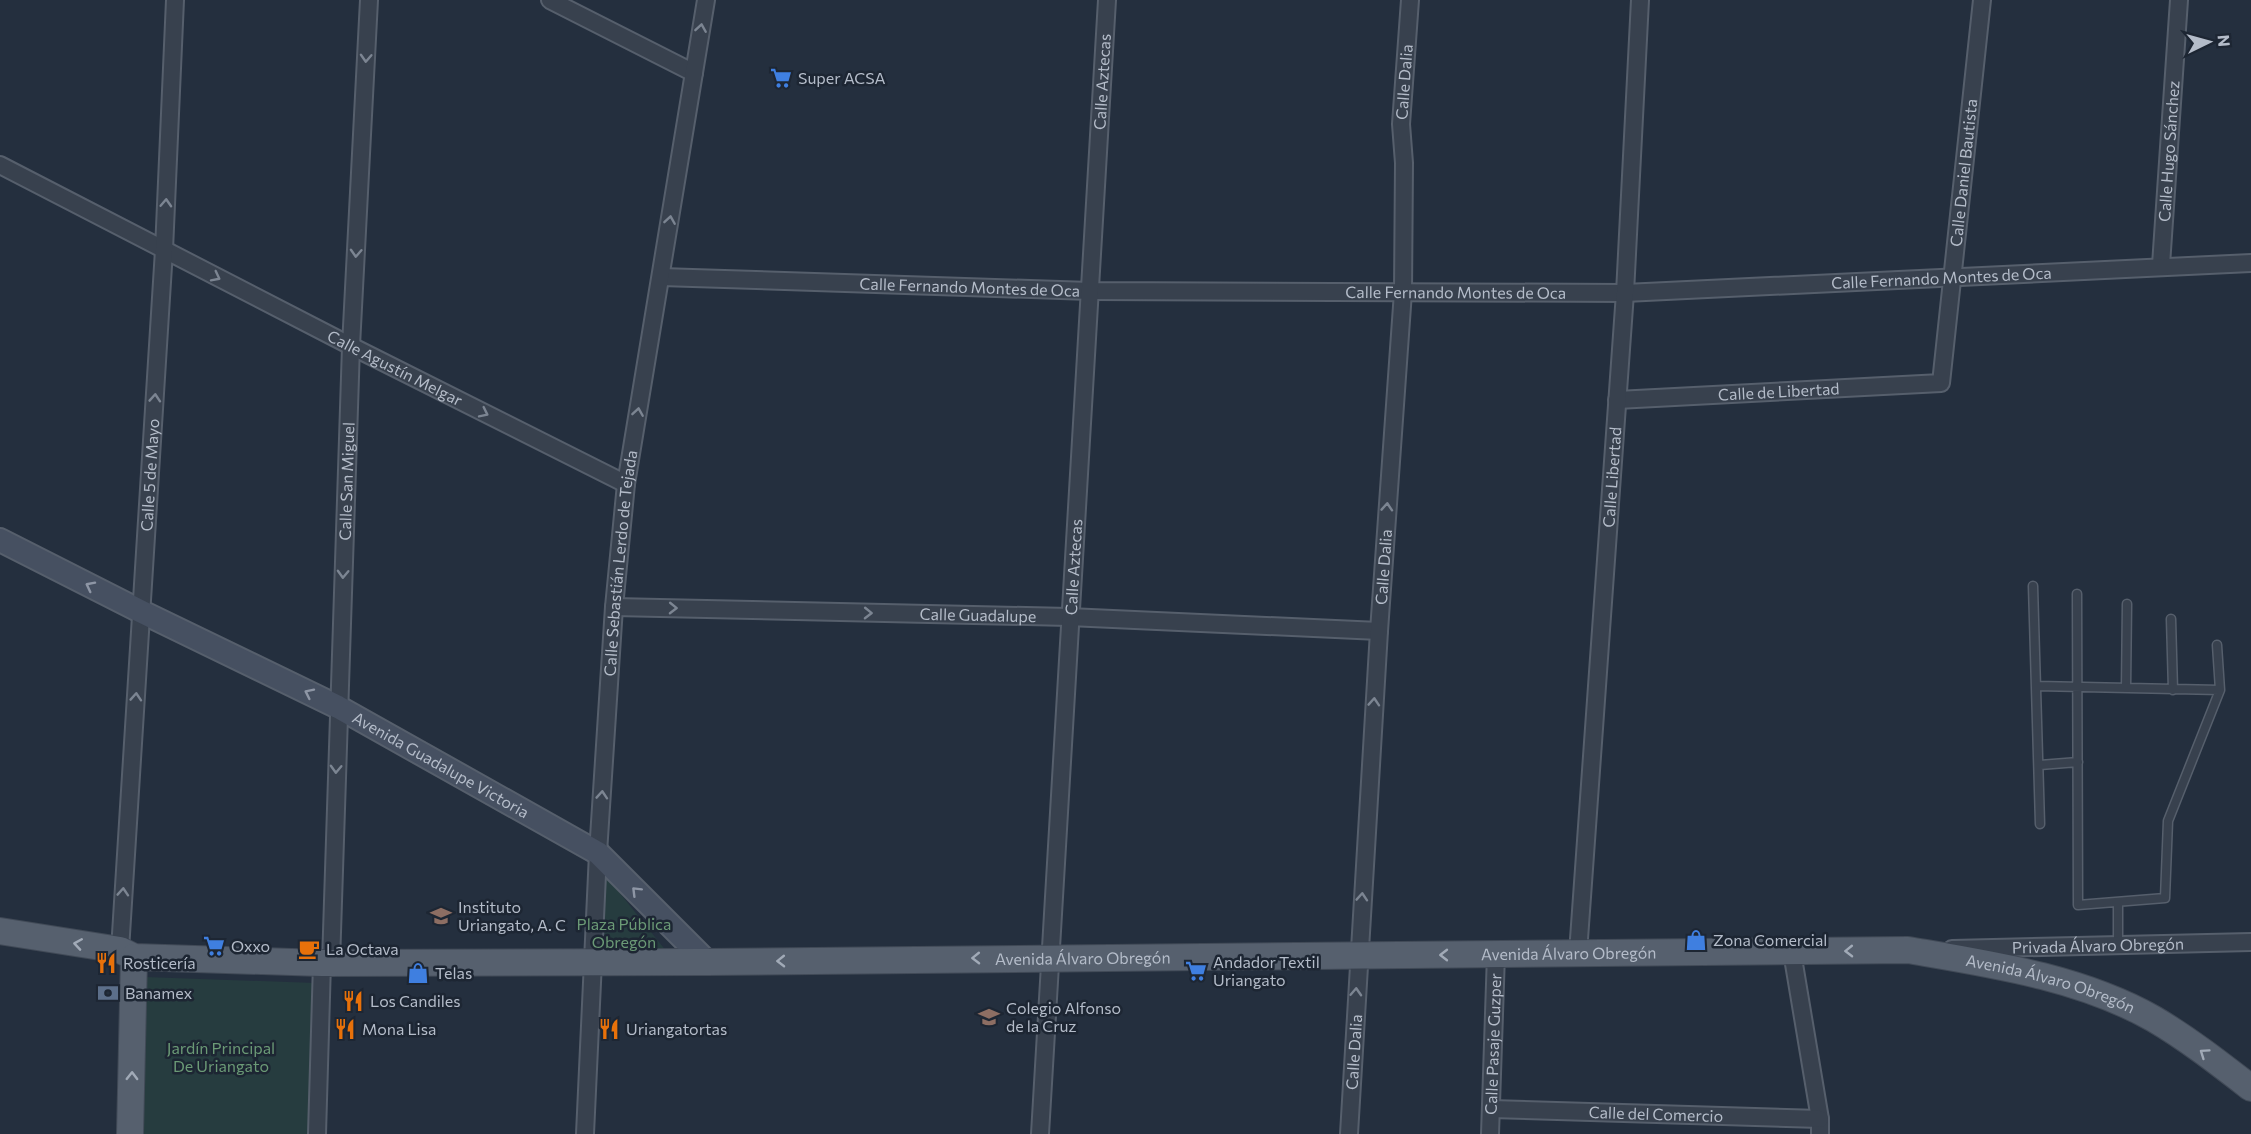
<svg xmlns="http://www.w3.org/2000/svg" width="2251" height="1134" viewBox="0 0 2251 1134" font-family="Commissioner,sans-serif">
<style>
.green{fill:#263c3f}
.lines{fill:none;stroke-linecap:round;stroke-linejoin:round}
.lane-casing{stroke:#565f6c;stroke-width:11}
.street-casing{stroke:#565f6c;stroke-width:20}
.secondary-casing{stroke:#565f6c;stroke-width:26}
.primary-casing{stroke:#414a57;stroke-width:28}
.lane{stroke:#38414e;stroke-width:8}
.street{stroke:#38414e;stroke-width:16}
.secondary{stroke:#465061;stroke-width:22}
.primary{stroke:#56606e;stroke-width:26}
.oneway{stroke:#7c8592}
.oneway2{stroke:#8e96a5}
.oneway3{stroke:#a1aab7}
.labels{text-anchor:middle;stroke-width:5;stroke-linejoin:round;paint-order:stroke}
.poi-label{font-size:16px;fill:#b4bcc9;stroke:#1d2633;text-anchor:start}
.street-label{font-size:16px;fill:#b4bcc9;stroke:#1d2633}
.park-label{font-size:16px;fill:#6b9a76;stroke:#1d2633}
</style>
<rect width="100%" height="100%" fill="#242f3e"/>
<!-- green -->
<path class="green" d="M607,877L671,957L601,954L603,887Z
M145,977L316,983L311,1134H140Z"/>
<g class="lines">
<defs>
<path id="lane" d="M2033,586L2040,824
M2077,594L2078,905L2165,898L2168,821L2220,690L2217,645
M2171,619L2173,690
M2037,686L2220,690
M2126,688L2127,604
M2040,765L2078,762
M2118,945V904"/>
<g id="street">
<path d="M550,0L694,73"/>
<path id="s1" d="M0,165L351,346L626,484"/>
<path id="s2" d="M2161,265L2179,0"/>
<path id="s3" d="M661,277L1090,291L1625,293L2251,263"/>
<path id="s4" d="M1617,400L1941,383L1982,0"/>
<path id="s5" d="M614,607L1069,617L1379,631"/>
<path id="s6" d="M1952,949L2251,942"/>
<path id="s7" d="M120,950L164,250L175,0"/>
<path d="M1792,952L1820,1119V1134"/>
<path id="s8" d="M1578,953L1625,293L1640,0"/>
<path id="s9" d="M331,963L351,346L369,0"/>
<path id="s10" d="M1491,1109L1820,1119"/>
<path d="M317,1134L322,963"/>
<path id="s11" d="M585,1134L598,853L614,607L626,484L706,0"/>
<path id="s12" d="M1040,1134L1107,0"/>
<path id="s13" d="M1349,1134L1379,631L1403,292L1404,163L1401,124L1410,0"/>
<path id="s14" d="M1490,1134L1496,954"/>
</g>
<g id="secondary">
<path id="s15" d="M0,540L142,612L338,707L598,853L707,962"/>
</g>
<g id="primary">
<path id="s16" d="M0,931L120,950L134,957L322,963L707,962L1908,950C1990,964 2080,977 2154,1019C2188,1039 2220,1064 2251,1088"/>
<path d="M130,1134L134,957"/>
</g>
</defs>
<!-- lane casing -->
<use href="#lane" class="lane-casing"/>
<!-- street casing -->
<use href="#street" class="street-casing"/>
<!-- secondary casing -->
<use href="#secondary" class="secondary-casing"/>
<!-- primary casing -->
<use href="#primary" class="primary-casing"/>
<!-- lane -->
<use href="#lane" class="lane"/>
<!-- street -->
<use href="#street" class="street"/>
<!-- secondary -->
<use href="#secondary" class="secondary"/>
<!-- primary -->
<use href="#primary" class="primary"/>
</g>
<!-- one-way arrows -->
<defs><path id="oneway-chevron" d="M-2-3.5L2.5 0L-2 3.5" fill="none" stroke-width="1.6" stroke-linecap="round" stroke-linejoin="round" transform="scale(1.5)"/></defs>
<g class="oneway">
<use href="#oneway-chevron" transform="translate(701 28) rotate(-81)"/>
<use href="#oneway-chevron" transform="translate(366 58) rotate(93)"/>
<use href="#oneway-chevron" transform="translate(166 203) rotate(-87)"/>
<use href="#oneway-chevron" transform="translate(670 220) rotate(-81)"/>
<use href="#oneway-chevron" transform="translate(356 253) rotate(93)"/>
<use href="#oneway-chevron" transform="translate(216 277) rotate(27)"/>
<use href="#oneway-chevron" transform="translate(155 398) rotate(-86)"/>
<use href="#oneway-chevron" transform="translate(638 412) rotate(-81)"/>
<use href="#oneway-chevron" transform="translate(484 413) rotate(26)"/>
<use href="#oneway-chevron" transform="translate(1387 507) rotate(-86)"/>
<use href="#oneway-chevron" transform="translate(343 574) rotate(92)"/>
<use href="#oneway-chevron" transform="translate(673 608) rotate(1)"/>
<use href="#oneway-chevron" transform="translate(868 613) rotate(1)"/>
<use href="#oneway-chevron" transform="translate(136 697) rotate(-86)"/>
<use href="#oneway-chevron" transform="translate(1374 702) rotate(-86)"/>
<use href="#oneway-chevron" transform="translate(336 769) rotate(92)"/>
<use href="#oneway-chevron" transform="translate(602 795) rotate(-86)"/>
<use href="#oneway-chevron" transform="translate(123 892) rotate(-86)"/>
<use href="#oneway-chevron" transform="translate(1362 897) rotate(-86)"/>
<use href="#oneway-chevron" transform="translate(1356 992) rotate(-87)"/>
</g>
<g class="oneway2">
<use href="#oneway-chevron" transform="translate(90 586) rotate(-153)"/>
<use href="#oneway-chevron" transform="translate(309 693) rotate(-154)"/>
<use href="#oneway-chevron" transform="translate(636 891) rotate(-135)"/>
</g>
<g class="oneway3">
<use href="#oneway-chevron" transform="translate(78 944) rotate(-171)"/>
<use href="#oneway-chevron" transform="translate(1849 951) rotate(179)"/>
<use href="#oneway-chevron" transform="translate(1444 955) rotate(180)"/>
<use href="#oneway-chevron" transform="translate(976 958) rotate(179)"/>
<use href="#oneway-chevron" transform="translate(781 961) rotate(179)"/>
<use href="#oneway-chevron" transform="translate(2204 1053) rotate(-145)"/>
<use href="#oneway-chevron" transform="translate(132 1076) rotate(-89)"/>
</g>
<!-- icons -->
<defs>
<symbol id="supermarket-bare" viewBox="-9 -9 18 18"><path d="M-6-5.5h2.5l.6 2H6L4.5 2H-2.5L-4.4-4H-6ZM-1.5 3.2a1.3 1.3 0 1 0 .1 0ZM3 3.2a1.3 1.3 0 1 0 .1 0Z" fill="#3f7fe0" stroke="#1d2633" stroke-width="2.5" paint-order="stroke"/></symbol>
<symbol id="university-bare" viewBox="-9 -9 18 18"><path d="M0-5L7-2L0 1L-7-2ZM-4 1L0 2.5L4 1V4Q0 6-4 4Z" fill="#8d6e63" stroke="#1d2633" stroke-width="2.5" paint-order="stroke"/></symbol>
<symbol id="shop-bare" viewBox="-9 -9 18 18"><path d="M-5-2.5h2.3a2.7 3.5 0 0 1 5.4 0H5L5.5 6h-11ZM-1.5-2.5h3a1.5 2.3 0 0 0-3 0Z" fill="#3f7fe0" stroke="#1d2633" stroke-width="2.5" paint-order="stroke"/></symbol>
<symbol id="cafe-bare" viewBox="-9 -9 18 18"><path d="M-5.5-4.5H6V0H3Q3 3.5 0 3.5H-2.5Q-5.5 3.5-5.5 0ZM3-3.2v2h1.7v-2ZM-6 4.5H4V6H-6Z" fill="#e8710a" stroke="#1d2633" stroke-width="2.5" paint-order="stroke"/></symbol>
<symbol id="restaurant-bare" viewBox="-9 -9 18 18"><path d="M-5-6h1v4h1v-4h1v4h1v-4h1v5L-1.5 .5V6h-2V.5L-5-1ZM5-6V6H3V1.5H1.5Q1.5-4 5-6Z" fill="#e8710a" stroke="#1d2633" stroke-width="2.5" paint-order="stroke"/></symbol>
<symbol id="bank-bare" viewBox="-9 -9 18 18"><path d="M-6-4H6V4H-6ZM0-2.3a2.3 2.3 0 1 0 0 4.6a2.3 2.3 0 1 0 0-4.6Z" fill="#5c6f8a" stroke="#1d2633" stroke-width="2.5" paint-order="stroke"/></symbol>
<symbol id="school-bare" viewBox="-9 -9 18 18"><path d="M0-5L7-2L0 1L-7-2ZM-4 1L0 2.5L4 1V4Q0 6-4 4Z" fill="#8d6e63" stroke="#1d2633" stroke-width="2.5" paint-order="stroke"/></symbol>
</defs>
<g fill-rule="evenodd">
<use href="#supermarket-bare" x="766" y="63" width="30" height="30"/>
<use href="#university-bare" x="426" y="901" width="30" height="30"/>
<use href="#shop-bare" x="1681" y="925" width="30" height="30"/>
<use href="#supermarket-bare" x="199" y="931" width="30" height="30"/>
<use href="#cafe-bare" x="294" y="934" width="30" height="30"/>
<use href="#restaurant-bare" x="91" y="948" width="30" height="30"/>
<use href="#supermarket-bare" x="1181" y="956" width="30" height="30"/>
<use href="#shop-bare" x="403" y="958" width="30" height="30"/>
<use href="#bank-bare" x="93" y="978" width="30" height="30"/>
<use href="#restaurant-bare" x="338" y="986" width="30" height="30"/>
<use href="#school-bare" x="974" y="1002" width="30" height="30"/>
<use href="#restaurant-bare" x="330" y="1014" width="30" height="30"/>
<use href="#restaurant-bare" x="594" y="1014" width="30" height="30"/>
</g>
<g class="labels">
<!-- poi labels -->
<g class="poi-label">
<text x="798" y="84">Super ACSA</text>
<text x="458" y="913">Instituto<tspan x="458" dy="18">Uriangato, A. C</tspan></text>
<text x="1713" y="946">Zona Comercial</text>
<text x="231" y="952">Oxxo</text>
<text x="326" y="955">La Octava</text>
<text x="1213" y="968">Andador Textil<tspan x="1213" dy="18">Uriangato</tspan></text>
<text x="123" y="969">Rosticería</text>
<text x="435" y="979">Telas</text>
<text x="125" y="999">Banamex</text>
<text x="370" y="1007">Los Candiles</text>
<text x="1006" y="1014">Colegio Alfonso<tspan x="1006" dy="18">de la Cruz</tspan></text>
<text x="362" y="1035">Mona Lisa</text>
<text x="626" y="1035">Uriangatortas</text>
</g>
<!-- street labels -->
<g class="street-label">
<text dy="6" stroke="none"><textPath href="#s12" startOffset="1054">Calle Aztecas</textPath></text>
<text dy="6" stroke="none"><textPath href="#s13" startOffset="1054">Calle Dalia</textPath></text>
<text dy="6" stroke="none"><textPath href="#s2" startOffset="114">Calle Hugo Sánchez</textPath></text>
<text dy="6" stroke="none"><textPath href="#s4" startOffset="536">Calle Daniel Bautista</textPath></text>
<text dy="6" stroke="none"><textPath href="#s3" startOffset="1281">Calle Fernando Montes de Oca</textPath></text>
<text dy="6" stroke="none"><textPath href="#s3" startOffset="309">Calle Fernando Montes de Oca</textPath></text>
<text dy="6" stroke="none"><textPath href="#s3" startOffset="795">Calle Fernando Montes de Oca</textPath></text>
<text dy="6" stroke="none"><textPath href="#s1" startOffset="444">Calle Agustín Melgar</textPath></text>
<text dy="6" stroke="none"><textPath href="#s4" startOffset="162">Calle de Libertad</textPath></text>
<text dy="6" stroke="none"><textPath href="#s7" startOffset="476">Calle 5 de Mayo</textPath></text>
<text dy="6" stroke="none"><textPath href="#s8" startOffset="477">Calle Libertad</textPath></text>
<text dy="6" stroke="none"><textPath href="#s9" startOffset="482">Calle San Miguel</textPath></text>
<text dy="6" stroke="none"><textPath href="#s11" startOffset="572">Calle Sebastián Lerdo de Tejada</textPath></text>
<text dy="6" stroke="none"><textPath href="#s12" startOffset="568">Calle Aztecas</textPath></text>
<text dy="6" stroke="none"><textPath href="#s13" startOffset="568">Calle Dalia</textPath></text>
<text dy="6" stroke="none"><textPath href="#s5" startOffset="364">Calle Guadalupe</textPath></text>
<text dy="6" stroke="none"><textPath href="#s15" startOffset="495">Avenida Guadalupe Victoria</textPath></text>
<text dy="6" stroke="none"><textPath href="#s6" startOffset="146">Privada Álvaro Obregón</textPath></text>
<text dy="6" stroke="none"><textPath href="#s16" startOffset="1572">Avenida Álvaro Obregón</textPath></text>
<text dy="6" stroke="none"><textPath href="#s16" startOffset="1086">Avenida Álvaro Obregón</textPath></text>
<text dy="6" stroke="none"><textPath href="#s16" startOffset="2058">Avenida Álvaro Obregón</textPath></text>
<text dy="6" stroke="none"><textPath href="#s14" startOffset="90">Calle Pasaje Guzper</textPath></text>
<text dy="6" stroke="none"><textPath href="#s13" startOffset="82">Calle Dalia</textPath></text>
<text dy="6" stroke="none"><textPath href="#s10" startOffset="165">Calle del Comercio</textPath></text>
</g>
<!-- park labels -->
<g class="park-label">
<text x="624" y="930">Plaza Pública<tspan x="624" dy="18">Obregón</tspan></text>
<text x="221" y="1054">Jardín Principal<tspan x="221" dy="18">De Uriangato</tspan></text>
</g>
</g>
<!-- north arrow -->
<g transform="translate(2209 42) rotate(85)" stroke="#1d2633" stroke-width="4.5" paint-order="stroke">
<path d="M0-4.5L10 22L0 15L-10 22Z" fill="#b4bcc9"/>
<text y="-9" font-size="16" font-weight="bold" text-anchor="middle" fill="#b4bcc9">N</text>
</g>
</svg>
